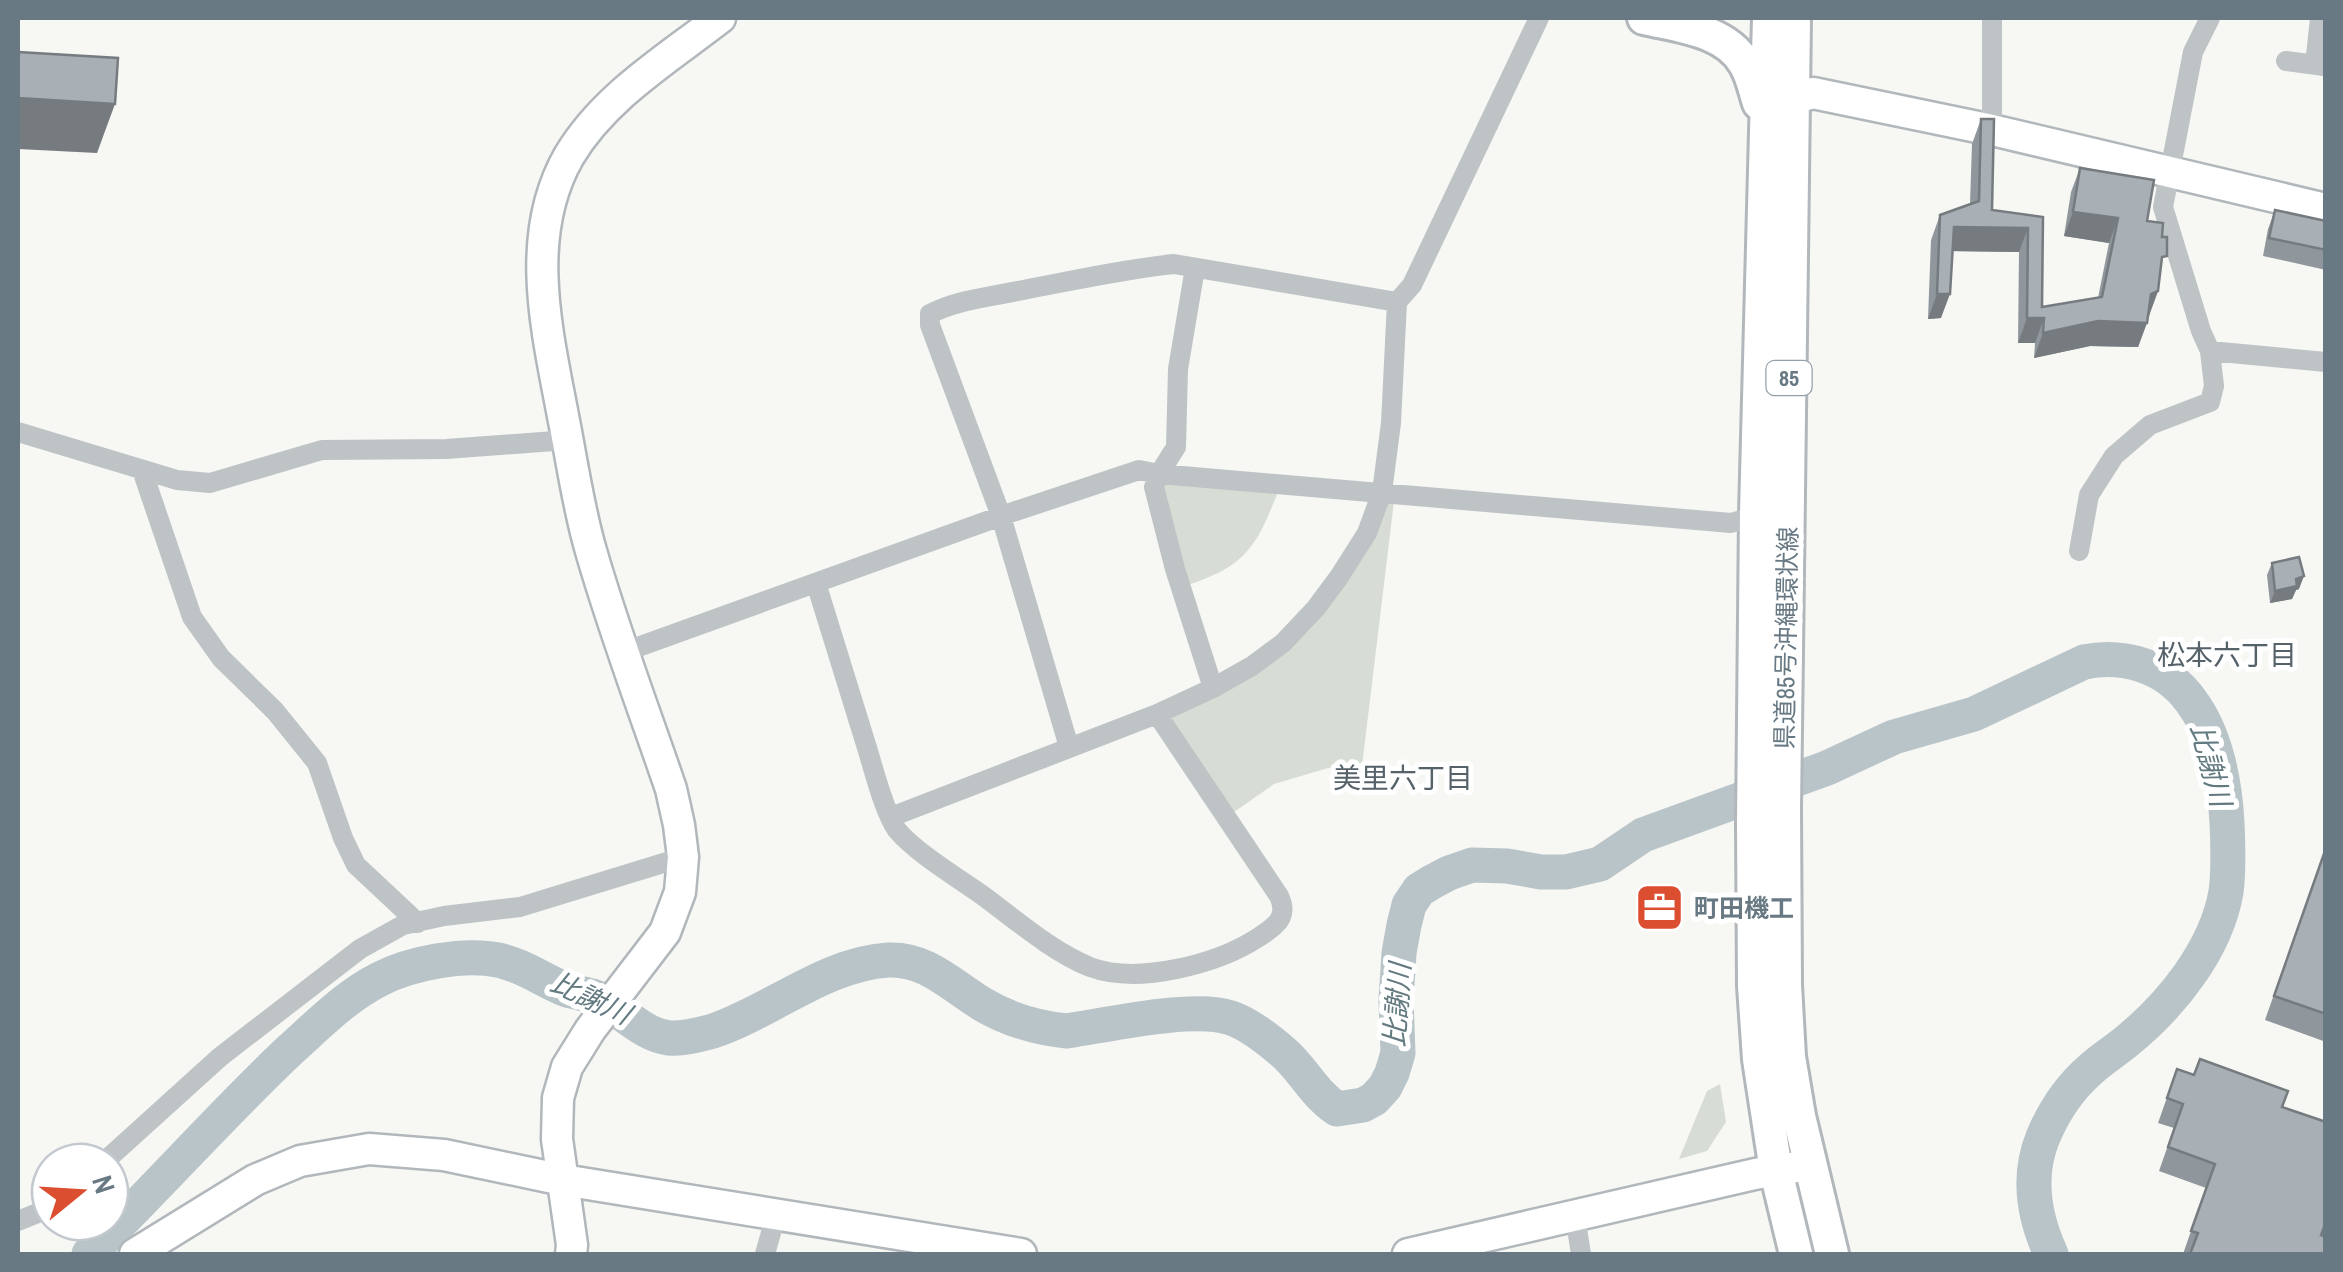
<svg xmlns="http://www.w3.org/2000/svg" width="2343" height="1272" viewBox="0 0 2343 1272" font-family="'Archivo Narrow','Noto Sans JP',sans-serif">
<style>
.green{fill:#d7dcd4}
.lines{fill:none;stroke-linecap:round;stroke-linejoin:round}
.river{stroke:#b8c4c8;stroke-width:35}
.secondary-casing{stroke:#b1b7bb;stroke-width:35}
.primary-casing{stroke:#b2b7bb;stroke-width:38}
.street{stroke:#bec3c6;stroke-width:20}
.secondary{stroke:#fff;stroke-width:30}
.primary{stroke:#fff;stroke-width:32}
.wall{fill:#90979c}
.shaded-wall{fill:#767b7f}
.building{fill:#a8b0b5;stroke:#767b7f;stroke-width:2.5}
.labels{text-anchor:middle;stroke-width:10;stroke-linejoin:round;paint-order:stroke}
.shield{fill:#fff;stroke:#95a1a9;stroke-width:2.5}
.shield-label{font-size:22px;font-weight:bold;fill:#687984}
.street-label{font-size:25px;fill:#687984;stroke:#fff}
.poi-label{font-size:25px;font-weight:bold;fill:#687984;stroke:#fff;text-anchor:start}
.neighbourhood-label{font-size:28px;fill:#55626a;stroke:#fff}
.water-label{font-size:28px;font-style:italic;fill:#637a80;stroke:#fff}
</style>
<rect width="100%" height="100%" fill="#f7f7f4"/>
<!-- green -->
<path class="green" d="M1159,474L1281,484C1257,546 1248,567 1181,587Z
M1395,493L1362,766L1328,768L1274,784L1227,817L1157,714L1283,643Z
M1720,1084L1726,1122L1707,1151L1679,1159L1707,1091Z"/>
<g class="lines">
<!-- river -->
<path class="river" d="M89,1254C158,1187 221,1115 291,1049C319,1024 346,996 380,979C411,963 464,953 498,960C523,965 544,981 567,990C579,994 593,994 603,1001C624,1013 644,1035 669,1038C684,1039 698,1035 713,1031C772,1011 825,964 888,960C926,958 951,985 982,1004C1009,1020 1036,1028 1067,1031C1108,1025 1194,1005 1231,1018C1249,1024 1269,1040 1283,1052C1303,1069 1314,1094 1337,1109L1363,1105L1374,1099L1385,1087L1392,1073L1398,1053L1396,1000L1399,953L1404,925L1409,905L1419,890L1432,882L1449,873L1472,865L1507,866L1541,872H1566L1600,864L1643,835L1827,768L1894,737L1974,714L2084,662C2124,654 2166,666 2191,701C2216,734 2225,783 2227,823C2228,845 2229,870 2226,892C2216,950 2171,1005 2127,1041C2115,1051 2102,1059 2091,1069C2070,1087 2054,1111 2043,1137C2027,1176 2034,1217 2051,1254"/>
<defs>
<path id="secondary" d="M1792,99L1813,93L1992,130L2326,209
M135,1254L255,1180L300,1161L369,1149L444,1155L563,1180L1021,1254
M571,1254L572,1245L557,1139L558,1098L567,1067L590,1030L665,932L680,892L683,857L679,825L671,789C644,710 614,631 591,551C578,507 572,461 563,416C547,331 523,236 569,156C604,97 667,59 720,18
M1408,1254L1755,1174L1809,1165"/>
<path id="primary" d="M1644,18C1678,26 1726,30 1745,64C1752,75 1755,91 1759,103
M1769,18L1756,514L1753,824L1754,986L1759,1059L1776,1171L1796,1254
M1794,18L1784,809L1785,985L1789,1057L1799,1116L1832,1254"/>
</defs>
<!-- secondary casing -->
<use href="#secondary" class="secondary-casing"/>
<!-- primary casing -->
<use href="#primary" class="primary-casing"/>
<!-- street -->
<path class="street" d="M2286,61L2324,66
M2315,65L2320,18
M1992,130V18
M1195,268L1178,369L1176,447L1159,474L1154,487L1175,569L1213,688
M2210,351L2326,362
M18,432L177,480L210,483L322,450L446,449L568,440
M142,470L192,617L221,658L275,711L317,763L343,838L356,865L418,923
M2079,551L2089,495L2114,456L2150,425L2210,402L2214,386L2210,351L2201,331L2163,207L2193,52L2210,18
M816,583C833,639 851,695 868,751C874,771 885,814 897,830C915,852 958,878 982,895C1016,920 1051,951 1090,967C1138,985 1218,964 1259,937C1276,926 1289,917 1279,896L1157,714
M624,652L1001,516L1139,470L1159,474L1731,523L1762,514
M1069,747L1001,516L930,325V314C959,299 996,296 1028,289C1076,280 1125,269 1174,264L1397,302
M891,817L1157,714L1213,688L1252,666L1283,643L1316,608L1339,577L1367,533L1382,492L1391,423L1397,302L1412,285L1539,18
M104,1162L220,1057L360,949L403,925L444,916L520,907L683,857
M1575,1216L1581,1254
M18,1221L50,1208
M765,1254L776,1215"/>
<!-- secondary -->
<use href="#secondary" class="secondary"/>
<!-- primary -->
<use href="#primary" class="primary"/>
</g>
<!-- wall -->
<path class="wall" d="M1981,119L1992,210L2043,217L2042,307L2098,298L2109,243L2064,236L2071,192L2080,168L2147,221L2160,276L2158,291L2138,347L2090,346L2034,358L2035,343H2018L2019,252L1952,251L1941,318L1928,319L1931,240L1940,215L1970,204L1972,144Z
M2275,210L2326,221V270L2263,256L2268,229Z
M2272,563L2299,589L2296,590L2292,599L2270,603L2267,575Z
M2326,846V1042L2265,1020Z
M2177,1069L2326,1122V1254H2183L2206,1188L2159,1171L2174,1128L2158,1123Z"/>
<!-- shaded-wall -->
<path class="shaded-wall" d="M18,98L115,104L97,153L18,149Z
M2073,212L2118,218L2109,243L2064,236Z
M1954,227L2028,228L2019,252L1945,251Z
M2158,291L2149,315L2142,319L2151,294Z
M1937,294H1950L1941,318L1928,319Z
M2027,318H2044L2035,343H2018Z
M2098,321L2147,323L2138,347L2090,346L2034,358L2043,333Z
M2304,576L2299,589L2296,590L2292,599L2270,603L2275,591L2296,579Z"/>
<!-- building -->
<path class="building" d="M18,52L118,58L115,104L18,98Z
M1981,119H1994L1992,210L2043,217L2042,307L2102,297L2118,218L2073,212L2080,168L2154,180L2147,221L2163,223L2162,237H2167V256L2162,257L2158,291L2151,294L2147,323L2098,321L2043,333L2044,318H2027L2028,228L1954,227L1950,294H1937L1940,215L1979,201Z
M2275,210L2326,221V250L2269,238Z
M2299,557L2304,576L2296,579L2297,586L2275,591L2272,563Z
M2326,848V1014L2274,996Z
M2200,1059L2288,1091L2282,1107L2326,1122V1222L2321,1235L2326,1237V1254H2190L2198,1233L2191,1231L2215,1164L2168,1147L2183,1104L2167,1098L2177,1069L2194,1075Z"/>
<!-- icons -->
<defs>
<symbol id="office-square" viewBox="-11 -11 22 22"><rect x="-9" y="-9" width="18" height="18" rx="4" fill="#db4e30" stroke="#fff"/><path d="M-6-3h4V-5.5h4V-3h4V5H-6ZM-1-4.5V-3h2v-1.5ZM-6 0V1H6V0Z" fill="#fff"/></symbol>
</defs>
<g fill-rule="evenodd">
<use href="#office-square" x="1632" y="880" width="55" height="55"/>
</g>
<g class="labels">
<!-- shield labels -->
<rect class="shield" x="1766.5" y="361" width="45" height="34" rx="8"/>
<g class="shield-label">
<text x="1789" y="386">85</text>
</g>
<!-- street labels -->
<g class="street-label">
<text transform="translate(1786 638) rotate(-89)" y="9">県道85号沖縄環状線</text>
</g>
<!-- poi labels -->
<g class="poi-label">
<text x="1694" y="917">町田機工</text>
</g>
<!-- neighbourhood labels -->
<g class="neighbourhood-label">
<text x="2227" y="665">松本六丁目</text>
<text x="1403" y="788">美里六丁目</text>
</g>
<!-- water labels -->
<g class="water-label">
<text transform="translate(2211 765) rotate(75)" y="10">比謝川</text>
<text transform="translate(591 998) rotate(25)" y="10">比謝川</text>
<text transform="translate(1397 1005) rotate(-86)" y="10">比謝川</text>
</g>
</g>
<!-- border -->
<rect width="2343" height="1272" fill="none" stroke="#687984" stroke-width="40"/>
<!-- north arrow -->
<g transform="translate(80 1192) rotate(72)"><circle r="48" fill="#ffffff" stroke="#c3c9ce" stroke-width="2.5"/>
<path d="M0-8L18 38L0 25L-18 38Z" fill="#db4e30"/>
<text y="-15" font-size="28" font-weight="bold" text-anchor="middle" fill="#687984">N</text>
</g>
</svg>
